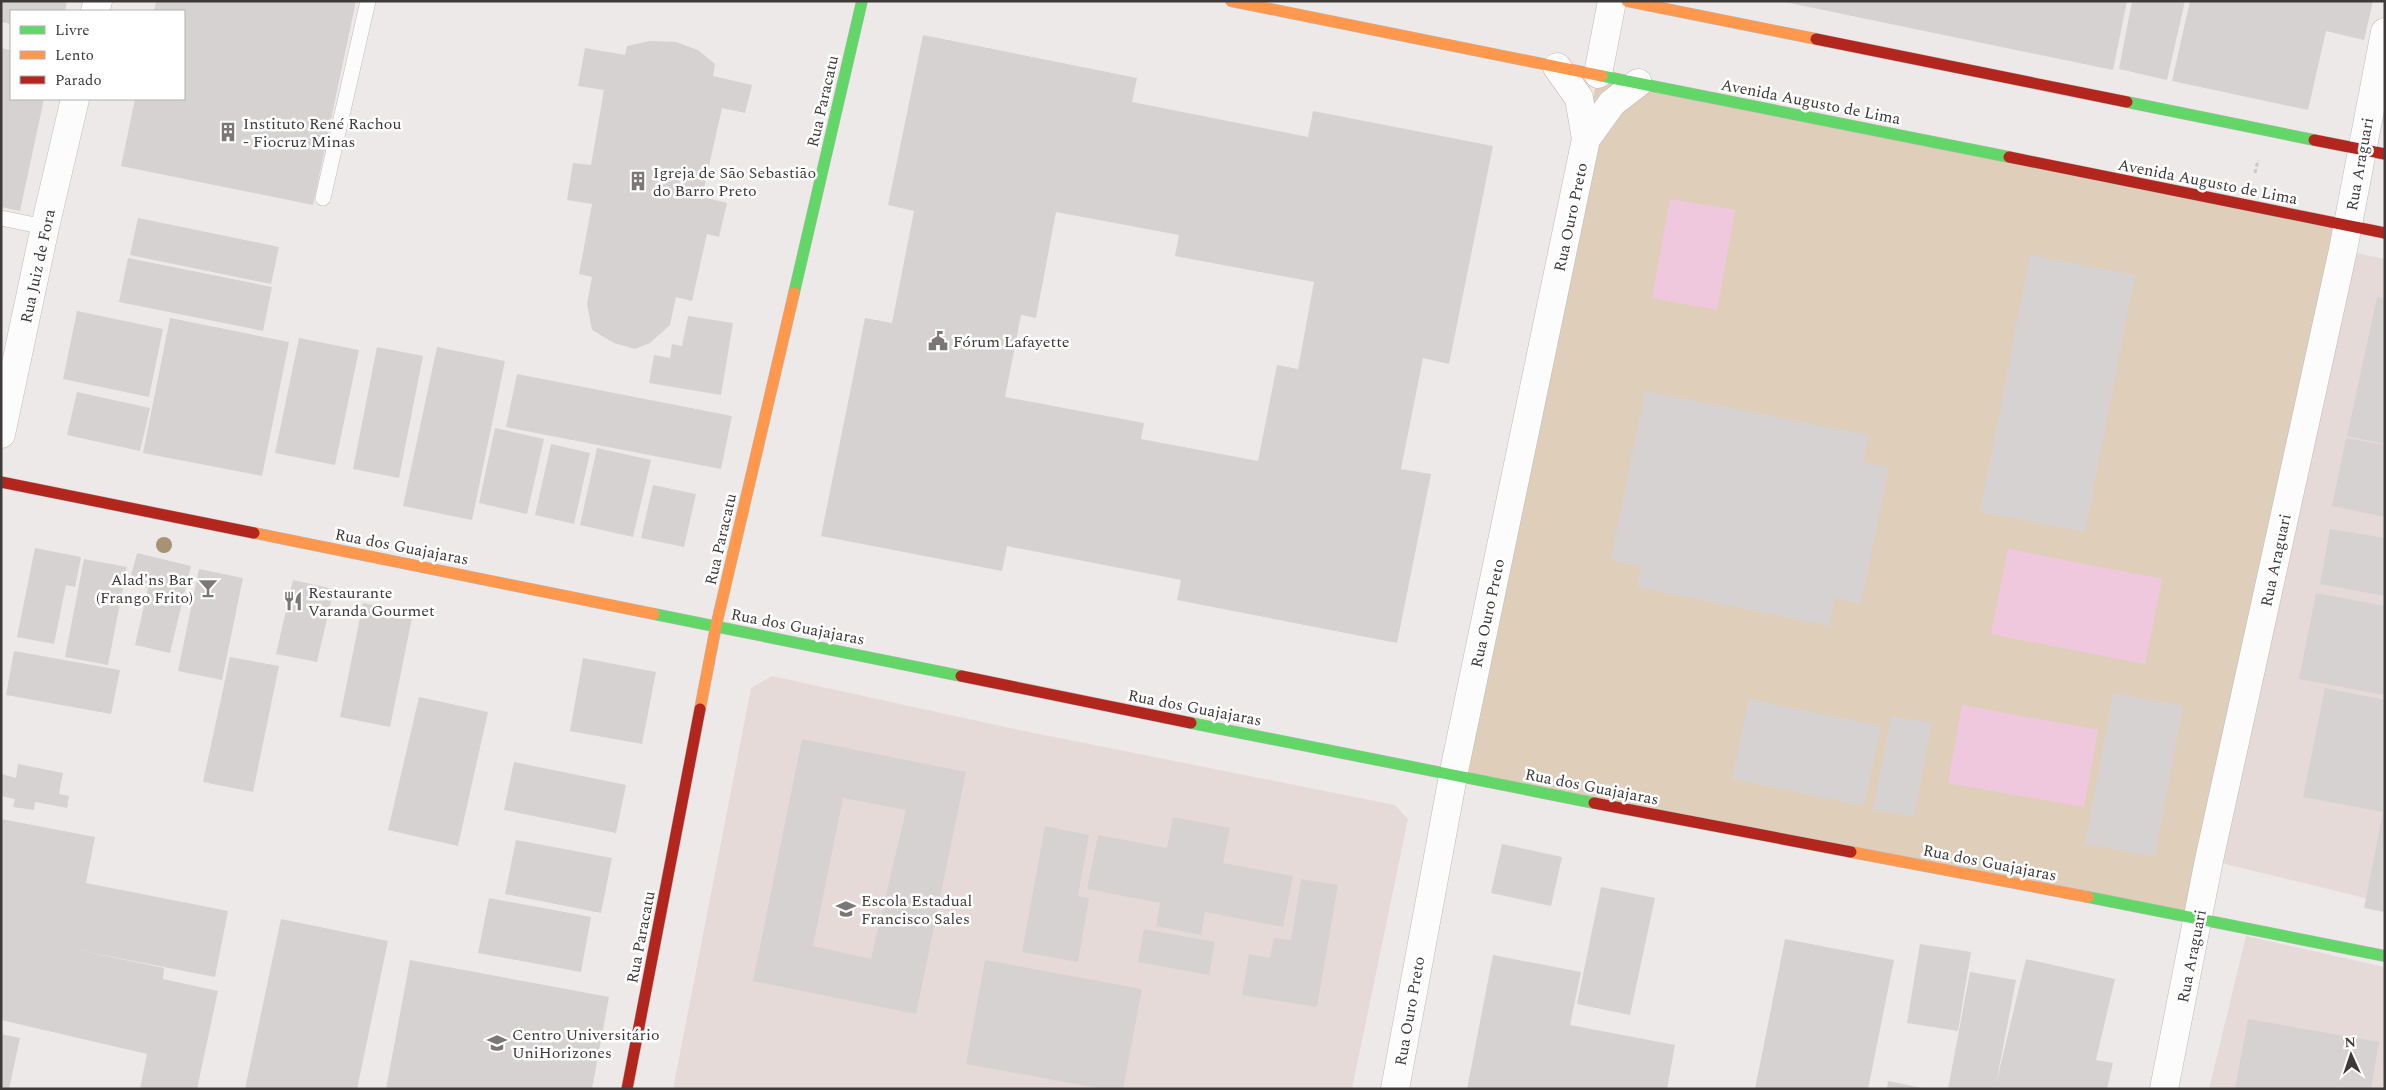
<svg xmlns="http://www.w3.org/2000/svg" width="2386" height="1090" viewBox="0 0 2386 1090" font-family="Spectral,serif">
<style>
.built{fill:#e6dad8}
.green{fill:#dfcfba}
.water{fill:#efc8de}
.building{fill:#d6d2d2;fill-rule:evenodd}
.lines{fill:none;stroke-linecap:round;stroke-linejoin:round}
.lane-casing{stroke:#bebaba;stroke-width:16}
.street-casing{stroke:#bebaba;stroke-width:29}
.fast-casing{stroke:#bebaba;stroke-width:12}
.slow-casing{stroke:#bebaba;stroke-width:12}
.jam-casing{stroke:#bebaba;stroke-width:12}
.path{stroke:#cbc9c9;stroke-width:3;stroke-dasharray:4 2.5;stroke-linecap:butt}
.lane{stroke:#fcfcfc;stroke-width:15}
.street{stroke:#fcfcfc;stroke-width:28}
.fast{stroke:#63d668;stroke-width:11}
.slow{stroke:#ff974d;stroke-width:11}
.jam{stroke:#b3261e;stroke-width:11}
.tree{fill:#a79374}
.labels{text-anchor:middle;stroke-width:5;stroke-linejoin:round;paint-order:stroke}
.street-label{font-size:16px;fill:#3e3a3a;stroke:#fff}
.poi-label{font-size:16px;fill:#3e3a3a;stroke:#fff;text-anchor:start}
</style>
<rect width="100%" height="100%" fill="#eee9e9"/>
<!-- built -->
<path class="built" d="M2343,250L2385,259V903L2209,860Z
M772,676L1019,730L1395,805L1408,819L1352,1089H673L751,688Z
M2246,936L2385,967V1089H2209Z"/>
<!-- green -->
<path class="green" d="M1598,74L2348,225L2199,918L1453,776Z"/>
<!-- water -->
<path class="water" d="M1670,199L1735,210L1717,310L1652,298Z
M2008,549L2162,579L2145,664L1991,634Z
M1962,705L2098,730L2084,807L1948,783Z"/>
<!-- building -->
<path class="building" d="M1,1H67L65,11H11V24L1,22Z
M156,1H356L313,205L121,166L135,99H184V11H154Z
M1780,1H2127L2113,70Z
M2132,1H2185L2167,80L2119,69Z
M2190,1H2373L2364,40L2326,31L2308,110L2172,81Z
M923,35L1137,78L1132,102L1308,137L1313,111L1493,146L1449,364L1423,358L1401,469L1431,474L1397,643L1177,600L1181,580L1007,546L1002,571L821,536L865,318L892,323L914,211L888,205ZM1056,212L1179,235L1175,256L1314,282L1298,369L1277,365L1258,461L1141,439L1144,423L1005,397L1021,315L1036,318Z
M650,41L676,42L698,50L715,64L713,76L752,85L745,113L722,108L702,197L727,203L719,237L707,234L692,301L676,297L670,325L650,343L635,349L614,343L592,330L587,304L592,277L579,274L592,204L567,200L573,163L591,165L604,90L578,86L585,48L625,55L627,46Z
M1,48L11,50V99H44L20,211L1,207Z
M138,218L279,247L271,284L130,255Z
M2030,255L2135,275L2085,532L1980,512Z
M128,258L272,287L263,331L119,302Z
M2377,297L2385,298V444L2347,436Z
M77,311L163,329L149,397L63,379Z
M688,316L733,323L721,395L649,383L654,355L670,358L672,344L682,346Z
M170,318L289,342L262,476L143,453Z
M299,338L359,350L335,465L275,453Z
M377,347L423,356L399,478L353,469Z
M437,347L505,361L472,520L403,506Z
M517,374L732,416L721,469L506,427Z
M1645,391L1869,435L1863,462L1889,468L1861,604L1834,598L1829,626L1637,587L1641,566L1611,560Z
M77,392L150,408L140,451L67,435Z
M495,428L544,439L527,514L479,503Z
M2346,438L2385,445V517L2332,506Z
M551,444L590,453L574,524L535,515Z
M597,448L651,460L633,537L580,525Z
M653,485L696,494L684,547L641,538Z
M2330,529L2385,538V596L2320,584Z
M35,548L81,557L75,587L66,585L54,644L17,637Z
M137,553L191,566L170,653L135,645L148,588L129,583Z
M84,559L127,567L108,665L65,657Z
M199,569L243,578L222,680L178,671Z
M293,580L334,589L317,662L276,654Z
M2316,593L2385,606V695L2299,679Z
M363,603L413,613L390,727L340,717Z
M14,651L120,670L111,714L6,695Z
M230,657L279,666L253,792L203,782Z
M583,658L656,672L642,744L570,731Z
M2325,688L2385,700V912L2364,908L2383,812L2303,797Z
M2113,693L2183,706L2155,857L2085,844Z
M419,697L488,712L458,846L388,830Z
M1749,699L1881,726L1864,806L1732,779Z
M1891,716L1932,723L1914,817L1873,810Z
M802,739L966,772L916,1014L753,981ZM843,798L906,810L871,959L813,946Z
M514,762L626,785L616,833L504,810Z
M18,764L63,773L59,794L69,796L67,808L35,802L34,810L13,807L15,799L1,796V774L16,778Z
M1173,817L1230,828L1223,863L1293,876L1283,927L1205,912L1201,935L1156,926L1160,903L1087,889L1098,835L1167,848Z
M1,819L95,837L86,883L228,911L215,977L72,949L164,968L163,979L218,991L197,1089H140L147,1054L1,1020Z
M1045,826L1089,835L1078,896L1089,898L1078,962L1022,952Z
M516,840L612,858L601,913L505,894Z
M1502,844L1562,857L1551,906L1491,893Z
M1301,879L1338,885L1317,1007L1242,995L1249,954L1270,958L1274,938L1291,940Z
M1601,887L1655,898L1630,1015L1577,1004Z
M489,898L591,917L581,972L478,953Z
M281,919L388,941L357,1089H245Z
M1144,929L1215,942L1209,975L1138,962Z
M1785,939L1894,960L1868,1089H1755Z
M1920,944L1971,952L1958,1031L1907,1023Z
M1493,955L1581,972L1570,1025L1675,1045L1667,1089H1467Z
M2026,959L2115,979L2096,1060L2113,1063L2107,1089H1948L1970,972L2016,980L1996,1084Z
M410,960L609,997L592,1089H386Z
M985,960L1142,989L1123,1089H1103L966,1064Z
M2248,1019L2379,1042L2371,1089H2235Z
M1,1034L20,1038L9,1089H1Z
M1888,1081L1922,1088V1089H1887Z"/>
<g class="lines">
<defs>
<path id="lane" d="M323,198L368,1
M1,218L45,227"/>
<path id="street" d="M95,11L98,1
M1598,74L1612,1
M1586,139L1612,103L1638,83
M1,434L45,227L75,99
M1395,1089L1453,776L1586,139L1579,98L1557,67
M2164,1089L2209,860L2343,250L2385,32"/>
<path id="fast" d="M1602,76L2009,157
M2127,102L2314,140
M794,293L862,1
M654,614L961,676
M1191,723L1594,803
M2088,897L2385,956"/>
<path id="slow" d="M1231,1L1602,76
M1627,1L1816,39
M254,533L654,614
M700,709L716,626L794,293
M1851,852L2088,897"/>
<path id="jam" d="M1816,39L2127,102
M2314,140L2385,154
M2009,157L2385,233
M1,482L254,533
M961,676L1191,723
M1594,803L1851,852
M627,1089L700,709"/>
</defs>
<!-- lane casing -->
<use href="#lane" class="lane-casing"/>
<!-- street casing -->
<use href="#street" class="street-casing"/>
<!-- fast casing -->
<use href="#fast" class="fast-casing"/>
<!-- slow casing -->
<use href="#slow" class="slow-casing"/>
<!-- jam casing -->
<use href="#jam" class="jam-casing"/>
<!-- path -->
<path class="path" d="M2255,173L2258,160"/>
<!-- lane -->
<use href="#lane" class="lane"/>
<!-- street -->
<use href="#street" class="street"/>
<!-- fast -->
<use href="#fast" class="fast"/>
<!-- slow -->
<use href="#slow" class="slow"/>
<!-- jam -->
<use href="#jam" class="jam"/>
</g>
<!-- trees -->
<circle class="tree" cx="164" cy="545" r="8"/>
<!-- icons -->
<defs>
<symbol id="building-bare" viewBox="-9 -9 18 18"><path d="M-4-6H4V6H1V3H-1V6H-4ZM-2.5-4.3h1.7v1.8h-1.7ZM.8-4.3h1.7v1.8H.8ZM-2.5-1h1.7V.8h-1.7ZM.8-1h1.7V.8H.8Z" fill="#7c7777" stroke="#fff" stroke-width="2.5" paint-order="stroke"/></symbol>
<symbol id="civic-bare" viewBox="-9 -9 18 18"><path d="M-.6-6.5H3V-4.5H.6V-3L4-1V1h2V6H-6V1h2V-1L-.6-3ZM-1.2 2.5V6h2.4V2.5Z" fill="#7c7777" stroke="#fff" stroke-width="2.5" paint-order="stroke"/></symbol>
<symbol id="bar-bare" viewBox="-9 -9 18 18"><path d="M-6-5H6L.8 .8V4.5H3.5V6h-7V4.5H-.8V.8Z" fill="#7c7777" stroke="#fff" stroke-width="2.5" paint-order="stroke"/></symbol>
<symbol id="restaurant-bare" viewBox="-9 -9 18 18"><path d="M-5-6h1v4h1v-4h1v4h1v-4h1v5L-1.5 .5V6h-2V.5L-5-1ZM5-6V6H3V1.5H1.5Q1.5-4 5-6Z" fill="#7c7777" stroke="#fff" stroke-width="2.5" paint-order="stroke"/></symbol>
<symbol id="school-bare" viewBox="-9 -9 18 18"><path d="M0-5L7-2L0 1L-7-2ZM-4 1L0 2.5L4 1V4Q0 6-4 4Z" fill="#7c7777" stroke="#fff" stroke-width="2.5" paint-order="stroke"/></symbol>
<symbol id="university-bare" viewBox="-9 -9 18 18"><path d="M0-5L7-2L0 1L-7-2ZM-4 1L0 2.5L4 1V4Q0 6-4 4Z" fill="#7c7777" stroke="#fff" stroke-width="2.5" paint-order="stroke"/></symbol>
</defs>
<g fill-rule="evenodd">
<use href="#building-bare" x="214" y="118" width="28" height="28"/>
<use href="#building-bare" x="624" y="167" width="28" height="28"/>
<use href="#civic-bare" x="924" y="327" width="28" height="28"/>
<use href="#bar-bare" x="194" y="574" width="28" height="28"/>
<use href="#restaurant-bare" x="279" y="587" width="28" height="28"/>
<use href="#school-bare" x="832" y="895" width="28" height="28"/>
<use href="#university-bare" x="483" y="1029" width="28" height="28"/>
</g>
<g class="labels">
<!-- street labels -->
<g class="street-label">
<text transform="translate(822 101) rotate(-77)" y="6">Rua Paracatu</text>
<text transform="translate(1811 101) rotate(11)" y="6">Avenida Augusto de Lima</text>
<text transform="translate(2359 164) rotate(-80)" y="6">Rua Araguari</text>
<text transform="translate(2208 181) rotate(11)" y="6">Avenida Augusto de Lima</text>
<text transform="translate(1570 217) rotate(-78)" y="6">Rua Ouro Preto</text>
<text transform="translate(37 266) rotate(-78)" y="6">Rua Juiz de Fora</text>
<text transform="translate(720 539) rotate(-77)" y="6">Rua Paracatu</text>
<text transform="translate(402 546) rotate(11)" y="6">Rua dos Guajajaras</text>
<text transform="translate(2275 560) rotate(-78)" y="6">Rua Araguari</text>
<text transform="translate(1487 613) rotate(-78)" y="6">Rua Ouro Preto</text>
<text transform="translate(798 626) rotate(11)" y="6">Rua dos Guajajaras</text>
<text transform="translate(1195 707) rotate(11)" y="6">Rua dos Guajajaras</text>
<text transform="translate(1592 786) rotate(11)" y="6">Rua dos Guajajaras</text>
<text transform="translate(1990 862) rotate(11)" y="6">Rua dos Guajajaras</text>
<text transform="translate(640 937) rotate(-79)" y="6">Rua Paracatu</text>
<text transform="translate(2191 956) rotate(-79)" y="6">Rua Araguari</text>
<text transform="translate(1409 1011) rotate(-80)" y="6">Rua Ouro Preto</text>
</g>
<!-- poi labels -->
<g class="poi-label">
<text x="243" y="129">Instituto René Rachou<tspan x="243" dy="18">- Fiocruz Minas</tspan></text>
<text x="653" y="178">Igreja de São Sebastião<tspan x="653" dy="18">do Barro Preto</tspan></text>
<text x="953" y="347">Fórum Lafayette</text>
<text x="193" y="585" text-anchor="end">Alad'ns Bar<tspan x="193" dy="18">(Frango Frito)</tspan></text>
<text x="308" y="598">Restaurante<tspan x="308" dy="18">Varanda Gourmet</tspan></text>
<text x="861" y="906">Escola Estadual<tspan x="861" dy="18">Francisco Sales</tspan></text>
<text x="512" y="1040">Centro Universitário<tspan x="512" dy="18">UniHorizones</tspan></text>
</g>
</g>
<!-- border -->
<rect width="2386" height="1090" fill="none" stroke="#3e3a3a" stroke-width="5"/>
<!-- legend -->
<rect x="10" y="10" width="175" height="90" fill="#ffffff" stroke="#b2b0b0"/>
<rect x="20" y="26" width="25" height="8" fill="#63d668" stroke="#b2b0b0"/>
<text x="55" y="35" font-size="15" fill="#3e3a3a">Livre</text>
<rect x="20" y="51" width="25" height="8" fill="#ff974d" stroke="#b2b0b0"/>
<text x="55" y="60" font-size="15" fill="#3e3a3a">Lento</text>
<rect x="20" y="76" width="25" height="8" fill="#b3261e" stroke="#b2b0b0"/>
<text x="55" y="85" font-size="15" fill="#3e3a3a">Parado</text>
<!-- north arrow -->
<g transform="translate(2351 1055) rotate(357)" stroke="#ffffff" stroke-width="4" paint-order="stroke">
<path d="M0-4L9 19L0 12L-9 19Z" fill="#3e3a3a"/>
<text y="-8" font-size="14" font-weight="bold" text-anchor="middle" fill="#3e3a3a">N</text>
</g>
</svg>
